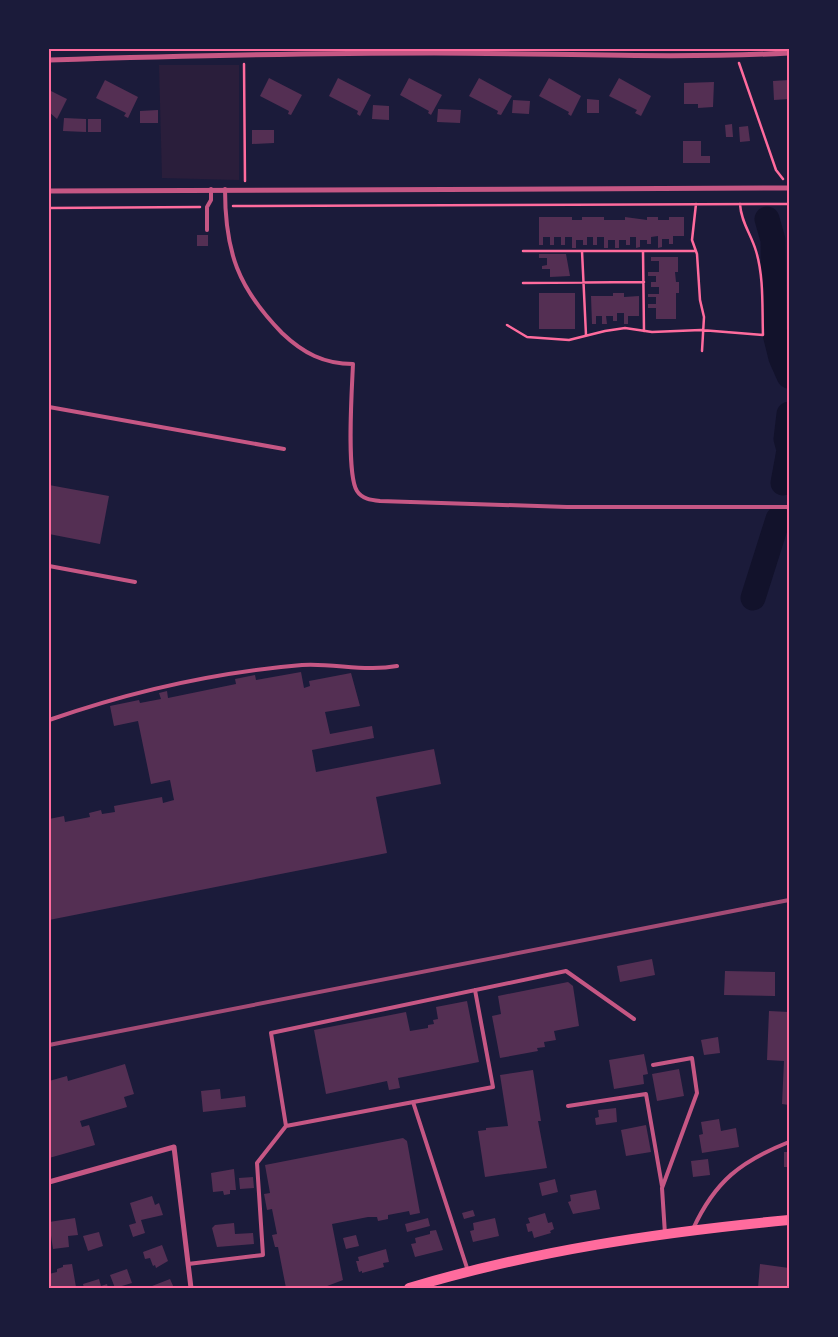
<svg xmlns="http://www.w3.org/2000/svg" width="838" height="1337" viewBox="0 0 838 1337" font-family="'Fira Sans',sans-serif">
<style>
.green{fill:#2a1e3b}
.lines{fill:none;stroke-linecap:round;stroke-linejoin:round}
.river{stroke:#12122b;stroke-width:25}
.building{fill:#542f53}
.path{stroke:#ff6b9d;stroke-width:2.5}
.service{stroke:#c65784;stroke-width:4}
.minor{stroke:#c65784;stroke-width:5}
.secondary{stroke:#ff6b9d;stroke-width:10}
.rail{stroke:#a44b75;stroke-width:4}
.neatline{fill:none;stroke:#ff6b9d;stroke-width:2}
</style>
<rect width="100%" height="100%" fill="#1b1b3a"/>
<!-- green -->
<path class="green" d="M159,65H239V180L162,178Z"/>
<g class="lines">
<!-- river -->
<path class="river" d="M767,219L773,240L774,330L781,358L789,376
M783,483L789,450L786,439L789,414
M753,598L778,519"/>
</g>
<!-- building -->
<path class="building" d="M269,78L302,95L291,115L288,114L289,111L260,96Z
M338,78L371,95L360,116L357,114L358,111L329,96Z
M409,78L442,95L431,115L428,113L429,111L400,95Z
M479,78L512,96L501,115L497,114L498,111L469,96Z
M549,78L581,96L571,116L568,114L569,112L539,96Z
M619,78L651,96L641,116L635,113L637,110L609,96Z
M105,80L138,97L128,118L124,116L126,113L96,98Z
M789,80V99L774,100L773,81Z
M714,82L713,107L698,108V104H684V83Z
M49,90L67,99L57,119L49,112Z
M587,99L599,100V113H587Z
M513,100L530,101L529,114L512,113Z
M373,105L389,106V120L372,119Z
M438,109L461,110L460,123L437,122Z
M158,110V123H140V111Z
M64,118L86,119V132L63,131Z
M88,119H101V132H88Z
M732,124L733,137H726L725,125Z
M748,126L750,141L740,142L739,127Z
M252,130H274V143L252,144Z
M683,141H701V156H710V163H683Z
M539,217H572V220H582V217H604V220H625V217L647,220V217H658V220H669V217H684V236H673V244H669V239H662V247L658,248V236L651,237V244H647V240H640V247L636,248V237H630V245H626V240H619V248H615V240H608V248H604V237H597V245H593V237H587V245H583V240H576V248H572V237H565V245H561V237H554V245H550V237H543V245H539Z
M197,235H208V246H197Z
M539,254H566L570,276L550,277V269H542V266L547,265V258H539Z
M651,257H678V272H675L676,282H679V293H676V319H656V308H648V304H656V297H648V294H659V287H651V282H656V276H648V272H659V261H651Z
M539,293H575V329H539Z
M613,293H624V297L639,296V316H628V324H624V313H617V321H613V316H606L607,324H602V316H596V324H592L591,296H613Z
M49,485L109,496L100,544L49,534Z
M301,672L304,688L310,686L309,681L351,673L360,706L325,712L330,734L372,726L374,738L312,750L316,772L434,749L441,784L376,797L387,853L49,920V819L64,816L65,822L90,817L89,813L101,810L102,814L115,812L114,806L162,797L163,803L174,800L170,780L151,784L138,721L114,726L110,706L139,700L140,703L161,699L159,693L167,691L168,698L236,684L235,679L255,675L256,680Z
M652,959L655,975L620,982L617,966Z
M725,971L775,972V996L724,995Z
M568,982L573,986L579,1026L554,1031L556,1040L544,1042L545,1047L537,1048L538,1051L500,1058L492,1016L501,1014L498,996Z
M467,1001L479,1062L398,1078L400,1088L389,1090L387,1081L326,1094L314,1030L406,1012L410,1031L428,1028V1025L434,1024L433,1020L438,1019L436,1007Z
M769,1011L789,1012V1105L782,1104L784,1061L767,1060Z
M718,1037L720,1053L704,1055L701,1040Z
M644,1054L648,1074L643,1075L644,1084L614,1089L609,1060Z
M125,1064L134,1094L124,1097L127,1107L80,1121L82,1127L89,1125L95,1145L49,1158V1081L67,1076L68,1081Z
M679,1069L684,1096L657,1101L652,1074Z
M533,1070L541,1121H538L547,1168L485,1177L478,1131L486,1130V1128L508,1126L500,1075Z
M220,1089L221,1099L245,1096L246,1107L203,1112L201,1091Z
M616,1108L617,1122L596,1125L595,1118L599,1117L598,1110Z
M719,1119L721,1131L736,1128L739,1147L702,1153L699,1135L703,1134L701,1122Z
M646,1125L651,1152L626,1156L621,1130Z
M403,1138L407,1141L420,1213L410,1215L409,1211L388,1215V1219L378,1221L377,1217H368L332,1224L343,1280L322,1288H286L278,1247H275L272,1235L277,1234L272,1209L267,1210L264,1194L270,1193L265,1165Z
M784,1152H789V1167H784Z
M708,1159L710,1175L693,1177L691,1161Z
M234,1169L236,1190H230V1194L224,1195L223,1191L213,1192L211,1173Z
M253,1177L254,1188L240,1189L239,1178Z
M555,1179L558,1192L542,1196L539,1183Z
M596,1190L600,1209L573,1214L568,1202L571,1201L570,1195Z
M152,1196L155,1205L159,1203L163,1215L141,1220L145,1233L133,1237L129,1225L136,1223L130,1203Z
M473,1210L475,1216L464,1219L462,1213Z
M545,1213L548,1223L552,1222L554,1229L550,1231L551,1233L534,1238L532,1231L528,1232L526,1224L530,1223L528,1218Z
M75,1218L78,1235L68,1236L69,1247L53,1249L49,1222Z
M428,1218L430,1226L407,1232L405,1224Z
M495,1218L499,1236L473,1242L470,1231L474,1230L473,1223Z
M234,1223L235,1234L253,1233L254,1244L217,1247L212,1228L215,1225Z
M436,1230L443,1250L415,1257L411,1244L416,1243L415,1238L430,1234V1231Z
M99,1232L103,1246L88,1251L83,1236Z
M356,1235L359,1246L346,1249L343,1238Z
M162,1245L168,1261L156,1268L155,1265L153,1266L150,1258L145,1259L143,1252Z
M386,1249L389,1262L383,1263L384,1267L362,1273V1271L359,1272L356,1261H359L358,1257Z
M72,1264L76,1287L49,1288V1274L57,1272V1269L63,1267V1265Z
M760,1264L789,1268V1288H758Z
M127,1269L132,1283L115,1288L110,1275Z
M99,1279L101,1286L107,1284L108,1288H84L83,1284Z
M170,1279L174,1288H147Z"/>
<g class="lines">
<!-- path -->
<path class="path" d="M739,63L776,170L783,179
M244,64L245,181
M696,204L692,240L697,254L700,300L704,317L702,351
M233,206L789,204
M49,208L200,207
M523,251H696
M582,251L586,335
M643,251L644,331
M523,283L644,282
M507,325L527,337L569,340L605,331L625,328L652,332L701,330L763,335C762,308 764,277 756,251C751,234 741,222 740,204"/>
<!-- service -->
<path class="service" d="M225,189C225,252 238,288 282,333C303,353 324,364 353,364C352,388 346,474 357,491C362,499 371,500 380,501L567,507H789
M207,230V207L211,200V189
M49,407L284,449
M49,566L135,582
M49,720C129,692 217,672 302,665C334,663 366,672 397,666
M653,1065L692,1058L697,1093L662,1188L665,1234
M413,1102L468,1271
M568,1106L646,1094L662,1186
M286,1126L493,1087L475,990
M693,1229C715,1181 741,1161 789,1142
M188,1264L263,1255L257,1163L286,1126L271,1033L566,971L634,1019"/>
<!-- minor -->
<path class="minor" d="M49,60C177,56 306,53 434,53C552,53 671,59 789,53
M49,191L789,188
M49,1182L174,1147L191,1288"/>
<!-- secondary -->
<path class="secondary" d="M409,1288C532,1251 661,1232 789,1220"/>
<!-- rail -->
<path class="rail" d="M49,1045L789,900"/>
</g>
<!-- border -->
<rect width="838" height="1337" fill="none" stroke="#1b1b3a" stroke-width="100"/>
<rect x="50" y="50" width="738" height="1237" class="neatline"/>
</svg>
